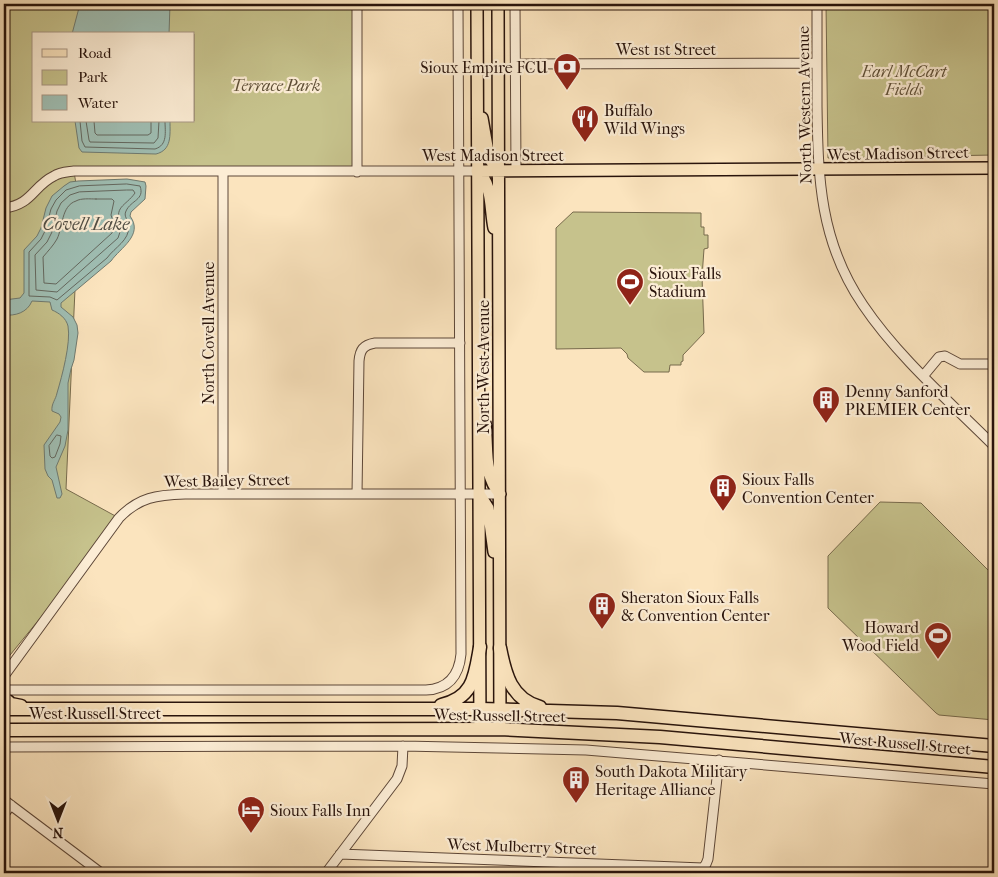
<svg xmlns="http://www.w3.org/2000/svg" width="998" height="877" viewBox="0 0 998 877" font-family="'IM FELL French Canon',serif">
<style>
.green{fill:#c6c28c;stroke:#776a4c;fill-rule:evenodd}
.water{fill:#9fbeb3;stroke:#6f7a70}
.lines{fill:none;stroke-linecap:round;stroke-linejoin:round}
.shore{stroke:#64685f;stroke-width:1}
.minor-casing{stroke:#5d4738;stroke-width:11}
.major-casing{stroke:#28130b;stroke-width:14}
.highway-casing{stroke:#28130b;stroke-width:15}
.minor{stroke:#fcedd5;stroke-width:9}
.major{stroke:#fbe4be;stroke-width:11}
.highway{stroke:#fbe4be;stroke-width:12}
.labels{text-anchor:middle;stroke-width:4.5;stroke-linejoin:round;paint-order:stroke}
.street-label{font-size:16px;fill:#28130b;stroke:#fcedd5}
.poi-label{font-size:16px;fill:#28130b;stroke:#fcedd5;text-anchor:start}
.park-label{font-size:16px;font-style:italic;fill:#5f5038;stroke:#fcedd5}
.water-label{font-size:18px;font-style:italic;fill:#524f46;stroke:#fcedd5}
</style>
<rect width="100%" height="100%" fill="#fbe4be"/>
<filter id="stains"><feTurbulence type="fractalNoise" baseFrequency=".004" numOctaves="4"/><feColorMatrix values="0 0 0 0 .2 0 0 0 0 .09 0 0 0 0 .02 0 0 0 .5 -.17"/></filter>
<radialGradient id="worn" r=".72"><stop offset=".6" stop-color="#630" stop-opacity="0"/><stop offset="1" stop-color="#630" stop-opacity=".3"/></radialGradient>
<!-- green -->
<path class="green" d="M4,4H357V172H74L79,201L66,489L119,518L86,562L6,660L4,658ZM34,34H194V121H34Z
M826,4H994V155L828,158Z
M573,212L701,213V227H704V235H708V248L704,249L702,277L704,333L683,355V361L681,362V365H670L669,372H644L628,358L627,354L621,348L556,349V228Z
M880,502L921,503L994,576V720L939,715L936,713L828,608V556Z"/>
<!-- water -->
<path class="water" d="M80,4H170L169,34H72Z
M75,121H170C170,135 172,150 156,154L82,152L79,148Z
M127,179L145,182L146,186L145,199L131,212L130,216C144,235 120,248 111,261L61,303V307L73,317L77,325L78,333L74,360L71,369L68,383V430L65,446L56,467L62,494L60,498H57L52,480L48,476L45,469L44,445L60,422L61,417L59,414L52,411C51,404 56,399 57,393C62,376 71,343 68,326C66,318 59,313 52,310L50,302L32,301C27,313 15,316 4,315V300L20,298L24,293V250L37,236L41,228L46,208L52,196L64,186L70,182L78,181Z"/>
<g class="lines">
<!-- shore -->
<path class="shore" d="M80,121L82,141L85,147L155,149C168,145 165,132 165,121
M86,121L89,140L90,142L154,143L158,138L159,121
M94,121L95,133L97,135H148L151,133V121
M127,184L140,186C145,200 131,200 126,211C123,217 129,220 129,226C129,241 115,247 107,258L57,300L50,297L29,296V252L41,239L45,231L51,209L56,200L66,190L79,186Z
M127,190H133L135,193C126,206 112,207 122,226L118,238L57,292L36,290L35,255L47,242L52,232L57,211L61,203L70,195L79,192Z
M96,199H112L114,201L111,215L115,227L112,233L56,284L44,283L43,257C48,251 53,246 57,239C63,227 61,206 76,201C81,198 90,199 96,199Z
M57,435L61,436L60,444L55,457L52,458L50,456L49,446Z"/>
<defs>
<path id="minor" d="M515,4L516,171
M817,4C817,38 817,72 817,106C818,179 820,242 863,305C898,357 950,402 994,446
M515,64L817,63
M357,172V4
M4,208C32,205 33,186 54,176C60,172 67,172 74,171H477
M924,375L939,357L945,356L960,364H994
M223,494V172
M357,494L359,361C360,350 363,345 375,343H460
M4,676L119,518C139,497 157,495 185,494H500
M4,690H426C448,689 459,676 461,654L458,4
M4,747L403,746L586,750L994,784
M4,800L101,873
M4,814L11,805
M340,854L703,868
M700,872L706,864L708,859L719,760
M326,873L397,779L402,766L403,746"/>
<path id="major" d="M477,4L480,729
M498,4L500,729
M482,118L489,158L499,171
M477,171L994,168
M477,171C493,183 490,210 494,228
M485,424C488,447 483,475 500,494
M479,494L488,508L494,552"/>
<path id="highway" d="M500,648C505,674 511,699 540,707
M4,698L11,704L21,706
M441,705C474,698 475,675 480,647
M4,709H480L617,713L994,746
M4,730L500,729L660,737L994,767"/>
</defs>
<!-- minor casing -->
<use href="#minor" class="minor-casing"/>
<!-- major casing -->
<use href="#major" class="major-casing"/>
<!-- highway casing -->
<use href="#highway" class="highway-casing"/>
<!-- minor -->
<use href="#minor" class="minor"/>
<!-- major -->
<use href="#major" class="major"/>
<!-- highway -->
<use href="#highway" class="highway"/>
</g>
<!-- icons -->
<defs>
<symbol id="bank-pin" viewBox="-11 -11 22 30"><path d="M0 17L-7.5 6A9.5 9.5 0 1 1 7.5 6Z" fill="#8f2418" stroke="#fcedd5"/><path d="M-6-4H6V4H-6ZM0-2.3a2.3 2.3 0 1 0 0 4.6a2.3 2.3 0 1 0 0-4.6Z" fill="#fff"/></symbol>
<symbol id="restaurant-pin" viewBox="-11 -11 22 30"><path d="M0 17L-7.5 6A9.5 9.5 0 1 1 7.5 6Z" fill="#8f2418" stroke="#fcedd5"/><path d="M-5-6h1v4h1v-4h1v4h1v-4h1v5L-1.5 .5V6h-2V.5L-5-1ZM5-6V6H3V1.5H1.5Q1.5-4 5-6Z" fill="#fff"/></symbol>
<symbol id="stadium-pin" viewBox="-11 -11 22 30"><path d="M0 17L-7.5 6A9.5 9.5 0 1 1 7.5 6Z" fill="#8f2418" stroke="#fcedd5"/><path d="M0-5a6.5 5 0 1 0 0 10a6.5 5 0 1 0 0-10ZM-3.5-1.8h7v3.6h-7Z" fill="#fff"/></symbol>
<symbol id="building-pin" viewBox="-11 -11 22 30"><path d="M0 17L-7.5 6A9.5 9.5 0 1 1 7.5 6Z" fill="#8f2418" stroke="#fcedd5"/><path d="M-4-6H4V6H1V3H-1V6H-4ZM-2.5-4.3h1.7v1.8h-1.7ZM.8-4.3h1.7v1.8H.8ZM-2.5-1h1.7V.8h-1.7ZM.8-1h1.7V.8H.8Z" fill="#fff"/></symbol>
<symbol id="hotel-pin" viewBox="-11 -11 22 30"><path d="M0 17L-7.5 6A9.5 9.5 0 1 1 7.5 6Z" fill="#8f2418" stroke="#fcedd5"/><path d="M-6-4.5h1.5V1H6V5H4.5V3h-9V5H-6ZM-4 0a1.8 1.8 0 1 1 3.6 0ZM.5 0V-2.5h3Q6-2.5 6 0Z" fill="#fff"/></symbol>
</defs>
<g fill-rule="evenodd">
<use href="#bank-pin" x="551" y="51" width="32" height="43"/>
<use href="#restaurant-pin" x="569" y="103" width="32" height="43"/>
<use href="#stadium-pin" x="614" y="266" width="32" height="43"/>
<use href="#building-pin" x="810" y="384" width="32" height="43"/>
<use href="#building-pin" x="707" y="472" width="32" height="43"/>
<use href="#building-pin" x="586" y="590" width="32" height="43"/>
<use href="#stadium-pin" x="922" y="620" width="32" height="43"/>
<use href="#building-pin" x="560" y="764" width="32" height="43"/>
<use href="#hotel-pin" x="235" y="794" width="32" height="43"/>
</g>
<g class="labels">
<!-- street labels -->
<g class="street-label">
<text x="666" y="55">West 1st Street</text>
<text transform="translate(804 105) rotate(-91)" y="6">North Western Avenue</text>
<text transform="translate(898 153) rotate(-1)" y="6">West Madison Street</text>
<text x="493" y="161">West Madison Street</text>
<text transform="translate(208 333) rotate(-90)" y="6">North Covell Avenue</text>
<text transform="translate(483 367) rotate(-90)" y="6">North West Avenue</text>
<text transform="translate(227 480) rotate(-1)" y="6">West Bailey Street</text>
<text x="95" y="719">West Russell Street</text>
<text transform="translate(500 715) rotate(1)" y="6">West Russell Street</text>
<text transform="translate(905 743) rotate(5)" y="6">West Russell Street</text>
<text transform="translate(522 846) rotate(2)" y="6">West Mulberry Street</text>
</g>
<!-- poi labels -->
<g class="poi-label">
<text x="548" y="73" text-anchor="end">Sioux Empire FCU</text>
<text x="604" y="116">Buffalo<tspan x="604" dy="18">Wild Wings</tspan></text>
<text x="649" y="279">Sioux Falls<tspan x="649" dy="18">Stadium</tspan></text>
<text x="845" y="397">Denny Sanford<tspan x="845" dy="18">PREMIER Center</tspan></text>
<text x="742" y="485">Sioux Falls<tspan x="742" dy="18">Convention Center</tspan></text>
<text x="621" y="603">Sheraton Sioux Falls<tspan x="621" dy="18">&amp; Convention Center</tspan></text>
<text x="919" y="633" text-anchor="end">Howard<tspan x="919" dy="18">Wood Field</tspan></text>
<text x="595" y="777">South Dakota Military<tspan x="595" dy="18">Heritage Alliance</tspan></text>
<text x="270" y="816">Sioux Falls Inn</text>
</g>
<!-- park labels -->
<g class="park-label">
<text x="904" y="77">Earl McCart<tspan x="904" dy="18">Fields</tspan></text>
<text x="276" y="91">Terrace Park</text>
</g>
<!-- water labels -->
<g class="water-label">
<text x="86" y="230">Covell Lake</text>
</g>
</g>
<!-- margin -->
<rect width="998" height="877" fill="none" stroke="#fbe4be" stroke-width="20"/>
<rect x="5" y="5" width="988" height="867" fill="none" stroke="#28130b" stroke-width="2.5"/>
<rect x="10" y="10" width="978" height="857" fill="none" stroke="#28130b"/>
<!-- legend -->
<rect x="32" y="32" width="162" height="90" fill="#fcedd5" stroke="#a79684"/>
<rect x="42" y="49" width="25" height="8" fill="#fbe4be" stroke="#a79684"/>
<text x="78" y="58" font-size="15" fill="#28130b">Road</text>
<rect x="42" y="70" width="25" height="15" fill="#c6c28c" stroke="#a79684"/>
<text x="78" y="82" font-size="15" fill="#28130b">Park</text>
<rect x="42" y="95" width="25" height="15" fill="#9fbeb3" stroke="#a79684"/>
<text x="78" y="108" font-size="15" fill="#28130b">Water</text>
<!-- north arrow -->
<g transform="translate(58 820) rotate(180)" stroke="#fcedd5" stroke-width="4" paint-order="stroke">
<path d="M0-4L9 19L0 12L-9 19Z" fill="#28130b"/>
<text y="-8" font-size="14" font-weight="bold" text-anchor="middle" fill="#28130b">N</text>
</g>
<rect width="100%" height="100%" filter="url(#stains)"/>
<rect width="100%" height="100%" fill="url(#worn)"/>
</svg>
